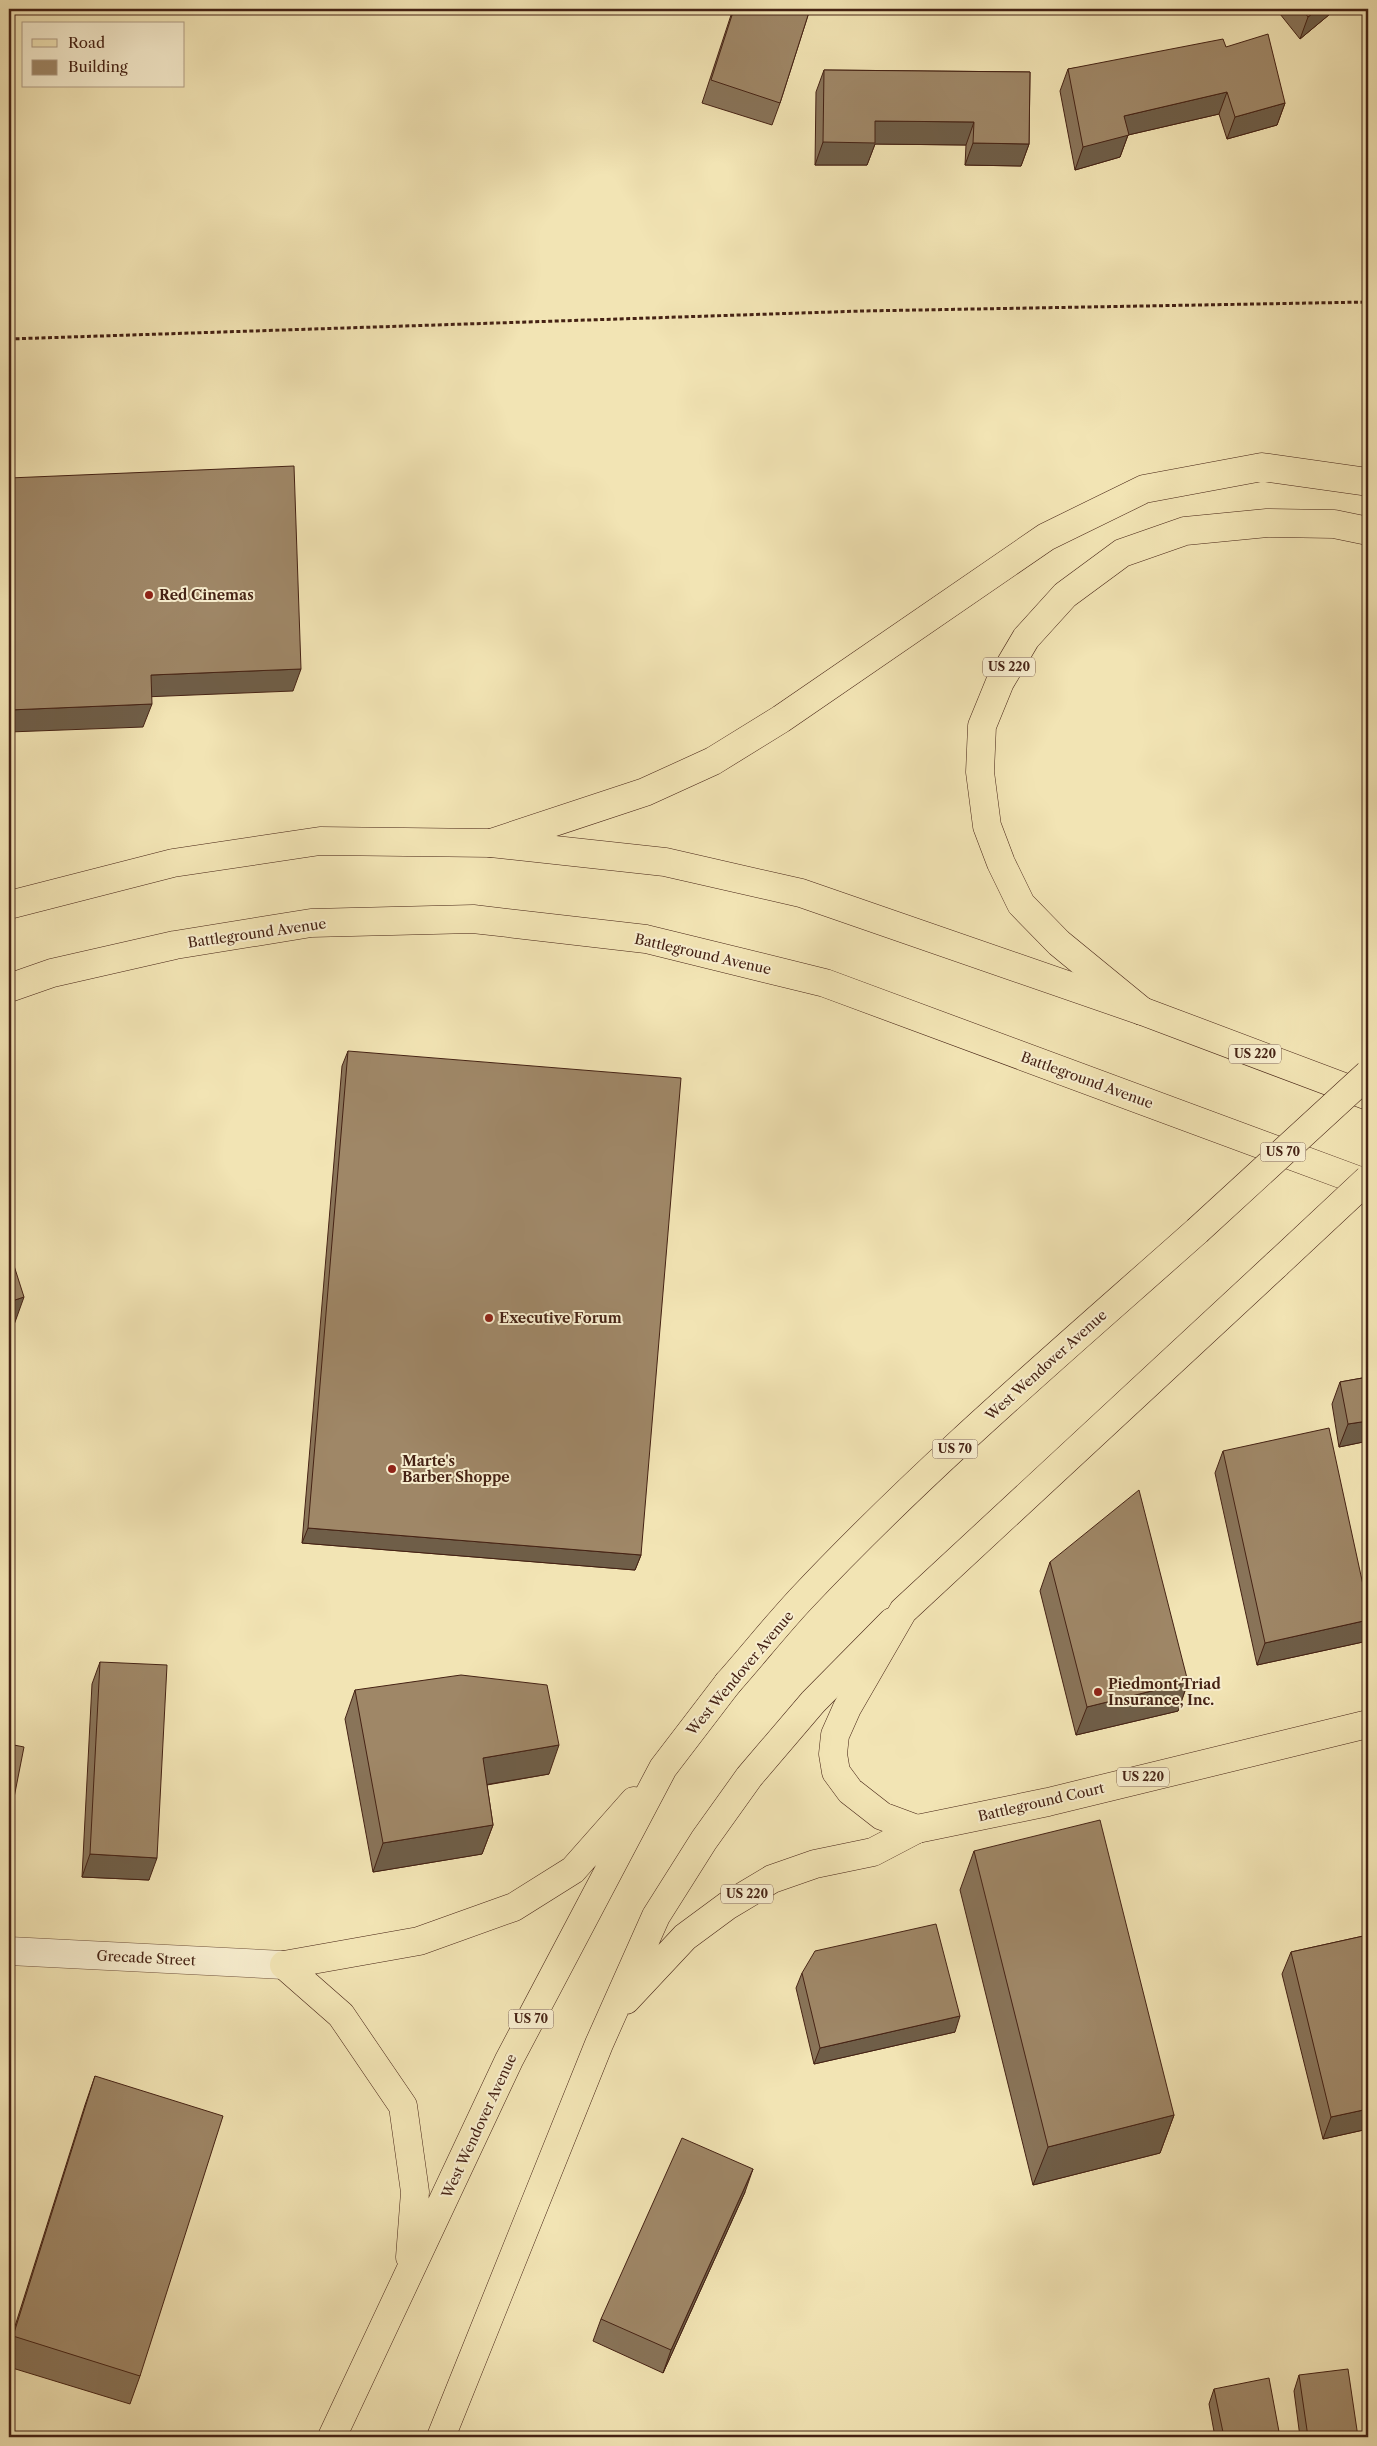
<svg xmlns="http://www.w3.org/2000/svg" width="1377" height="2446" viewBox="0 0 1377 2446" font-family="'Libre Caslon Text',serif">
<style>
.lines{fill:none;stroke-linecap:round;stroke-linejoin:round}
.tertiary-casing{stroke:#70523c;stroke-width:29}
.primary-casing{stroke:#452214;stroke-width:29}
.trunk-casing{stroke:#452214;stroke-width:29}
.motorway-casing{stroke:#452214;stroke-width:29}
.path{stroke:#452214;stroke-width:3;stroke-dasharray:4 2.5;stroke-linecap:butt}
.tertiary{stroke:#f7edce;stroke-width:28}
.primary{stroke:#f2e4b4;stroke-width:28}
.trunk{stroke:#f2e4b4;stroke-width:28}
.motorway{stroke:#f2e4b4;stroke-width:28}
.motorway-bridge-casing{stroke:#452214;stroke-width:29;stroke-linecap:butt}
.motorway-bridge{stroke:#f2e4b4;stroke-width:28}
.wall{fill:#897459;stroke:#452214}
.shaded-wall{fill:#6f5e48;stroke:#452214}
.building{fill:#9f8767;stroke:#452214}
.poi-dot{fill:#8f2418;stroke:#f7edce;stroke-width:2}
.labels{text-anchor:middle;stroke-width:4;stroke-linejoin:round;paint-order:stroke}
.shield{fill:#f7edce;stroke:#7a5f4c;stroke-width:1}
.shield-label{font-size:12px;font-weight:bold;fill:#452214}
.poi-label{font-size:14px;font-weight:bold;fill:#452214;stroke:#f7edce;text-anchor:start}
.street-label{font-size:14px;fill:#452214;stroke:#f7edce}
</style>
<rect width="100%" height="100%" fill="#f2e4b4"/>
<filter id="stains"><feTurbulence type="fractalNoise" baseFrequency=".004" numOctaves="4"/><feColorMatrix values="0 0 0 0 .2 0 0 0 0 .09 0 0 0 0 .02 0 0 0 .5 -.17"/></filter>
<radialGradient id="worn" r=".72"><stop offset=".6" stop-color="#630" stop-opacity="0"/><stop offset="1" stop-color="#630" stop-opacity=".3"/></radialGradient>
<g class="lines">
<defs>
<path id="tertiary" d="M9,1951L284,1965"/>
<path id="primary" d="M9,905L173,863L320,841L491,843L665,862L801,893L1142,1011L1368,1096
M9,988L52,973L175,945L311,923L473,919L646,939L825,983L1368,1184
M917,1829L1048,1802L1368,1724"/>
<path id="trunk" d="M284,1965L419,1941L514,1907L573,1870L634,1801
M284,1965L341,2015L403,2106L415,2192L410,2257
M626,2000L685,1937L727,1906L772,1879L815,1864L873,1852L917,1829
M332,2437L509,2060L663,1768L728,1683
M441,2437L599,2044L656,1916L704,1840L749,1777L813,1702L892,1622"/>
<path id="motorway" d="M491,843L645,792L713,761L781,719L1046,537L1144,489L1262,467L1368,482
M1142,1011L1059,943L1021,904L1001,863L987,826L980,772L982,726L1000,682L1026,638L1065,595L1122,553L1185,531L1267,523L1334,524L1368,531
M728,1683C752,1656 775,1627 800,1600C924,1468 1062,1351 1197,1231
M917,1829L882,1816L850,1791L836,1772L833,1754L835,1735L847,1708L903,1611L1277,1264"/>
</defs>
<!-- tertiary casing -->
<use href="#tertiary" class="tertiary-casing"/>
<!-- primary casing -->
<use href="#primary" class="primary-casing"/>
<!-- trunk casing -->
<use href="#trunk" class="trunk-casing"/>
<!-- motorway casing -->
<use href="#motorway" class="motorway-casing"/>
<!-- path -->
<path class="path" d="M9,339L862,311L1368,302"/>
<!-- tertiary -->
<use href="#tertiary" class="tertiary"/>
<!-- primary -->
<use href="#primary" class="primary"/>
<!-- trunk -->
<use href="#trunk" class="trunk"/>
<!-- motorway -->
<use href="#motorway" class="motorway"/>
<defs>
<path id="motorway-bridge" d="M1197,1231L1368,1074
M1277,1264L1368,1179"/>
</defs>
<!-- motorway-bridge casing -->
<use href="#motorway-bridge" class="motorway-bridge-casing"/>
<!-- motorway-bridge -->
<use href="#motorway-bridge" class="motorway-bridge"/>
</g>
<!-- wall -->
<path class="wall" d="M733,9H810L780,103L772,125L702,103Z
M1262,9H1270L1265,13Z
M1276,9H1336L1300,39Z
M1226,47L1285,103L1277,125L1227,139L1219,114L1128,135L1120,157L1075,170L1060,91L1068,69Z
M824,70L1030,72L1029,144L1021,166L965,165L966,145L875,144L867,165H815L816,92Z
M348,1051L641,1555L635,1570L302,1543L342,1066Z
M1368,1377V1441L1339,1447L1332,1404L1340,1382Z
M1223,1451L1368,1608V1627L1363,1642L1257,1665L1215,1473Z
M1050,1562L1188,1682L1178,1711L1076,1735L1040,1591Z
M100,1662L149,1880L82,1877L92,1684Z
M355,1690L549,1774L487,1785L493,1825L482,1854L373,1872L345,1719Z
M974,1851L1174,2115L1160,2153L1033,2185L960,1890Z
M1368,1935V2129L1323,2139L1282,1974L1291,1952Z
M802,1973L955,2032L814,2064L796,1988Z
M95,2076L140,2376L130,2404L9,2367V2345L85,2105Z
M745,2192L663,2373L593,2341L601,2319Z
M1299,2375L1358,2437H1300L1294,2391Z
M1214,2389L1280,2437H1215L1209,2404Z"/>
<!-- shaded-wall -->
<path class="shaded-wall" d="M216,9H277L215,11Z
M1318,9H1336L1300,39L1308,17Z
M1227,92L1219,114L1128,135L1120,157L1075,170L1083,147L1124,116Z
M1285,103L1277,125L1227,139L1235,117Z
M875,121L974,122L966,145L875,144L867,165H815L823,142Z
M973,143L1029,144L1021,166L965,165Z
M301,669L293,691L143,697L151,675Z
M152,704L143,727L9,732V710Z
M24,1297L10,1336L9,1337V1302Z
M1368,1421V1441L1339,1447L1348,1424Z
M308,1528L641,1555L635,1570L302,1543Z
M1368,1620V1627L1363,1642L1257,1665L1265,1643Z
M1188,1682L1178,1711L1076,1735L1087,1707Z
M559,1745L549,1774L472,1787L483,1758Z
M493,1825L482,1854L373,1872L383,1843Z
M90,1854L157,1858L149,1880L82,1877Z
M960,2016L955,2032L814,2064L820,2048Z
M1368,2109V2129L1323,2139L1331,2117Z
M1174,2115L1160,2153L1033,2185L1048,2147Z
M753,2169L745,2192L663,2373L671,2350Z"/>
<!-- building -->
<path class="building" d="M734,9H810L780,103L711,80Z
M1302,9H1318L1308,17Z
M1268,34L1285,103L1235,117L1227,92L1124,116L1129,135L1083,147L1068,69L1223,39L1226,47Z
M824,70L1030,72L1029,144L973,143L974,122L875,121V143L823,142Z
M294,466L301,669L151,675L152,704L9,710V478Z
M348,1051L681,1078L641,1555L308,1528Z
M9,1250L24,1297L9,1302Z
M1368,1377V1421L1348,1424L1340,1382Z
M1329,1428L1368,1608V1620L1265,1643L1223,1451Z
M1139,1490L1188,1682L1087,1707L1050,1562Z
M100,1662L167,1665L157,1858L90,1854Z
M461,1675L547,1685L559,1745L483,1758L493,1825L383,1843L355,1690Z
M9,1744L24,1747L9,1823Z
M1100,1820L1174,2115L1048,2147L974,1851Z
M936,1924L960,2016L820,2048L802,1973L815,1951Z
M1368,1935V2109L1331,2117L1291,1952Z
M95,2076L223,2116L140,2376L13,2336Z
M682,2138L753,2169L671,2350L601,2319Z
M1348,2369L1358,2437H1308L1299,2375Z
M1269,2378L1280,2437H1224L1214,2389Z"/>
<!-- markers -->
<g class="poi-dot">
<circle cx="149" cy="595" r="5"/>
<circle cx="489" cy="1318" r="5"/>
<circle cx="392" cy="1469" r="5"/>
<circle cx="1098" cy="1692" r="5"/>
</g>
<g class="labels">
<!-- shield labels -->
<g class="shield">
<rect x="983" y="657.5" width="52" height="19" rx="4"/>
<rect x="1229" y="1044.5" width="52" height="19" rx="4"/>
<rect x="1260.5" y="1142.5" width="45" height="19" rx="4"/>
<rect x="932.5" y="1439.5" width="45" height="19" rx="4"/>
<rect x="1117" y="1767.5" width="52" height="19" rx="4"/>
<rect x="721" y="1884.5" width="52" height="19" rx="4"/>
<rect x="508.5" y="2009.5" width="45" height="19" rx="4"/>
</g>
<g class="shield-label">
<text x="1009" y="671">US 220</text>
<text x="1255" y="1058">US 220</text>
<text x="1283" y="1156">US 70</text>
<text x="955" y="1453">US 70</text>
<text x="1143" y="1781">US 220</text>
<text x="747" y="1898">US 220</text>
<text x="531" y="2023">US 70</text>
</g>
<!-- poi labels -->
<g class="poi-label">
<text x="159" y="600">Red Cinemas</text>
<text x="499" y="1323">Executive Forum</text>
<text x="402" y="1466">Marte's<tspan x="402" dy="16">Barber Shoppe</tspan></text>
<text x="1108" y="1689">Piedmont Triad<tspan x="1108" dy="16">Insurance, Inc.</tspan></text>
</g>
<!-- street labels -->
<g class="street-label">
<text transform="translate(257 933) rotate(-8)" y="5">Battleground Avenue</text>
<text transform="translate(703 954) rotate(13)" y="5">Battleground Avenue</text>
<text transform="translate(1087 1080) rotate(20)" y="5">Battleground Avenue</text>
<text transform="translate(1046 1365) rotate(-42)" y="5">West Wendover Avenue</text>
<text transform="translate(740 1673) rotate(-50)" y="5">West Wendover Avenue</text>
<text transform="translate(1041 1802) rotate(-13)" y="5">Battleground Court</text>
<text transform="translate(146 1958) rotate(3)" y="5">Grecade Street</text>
<text transform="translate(479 2126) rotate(-65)" y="5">West Wendover Avenue</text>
</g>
</g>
<!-- margin -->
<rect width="1377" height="2446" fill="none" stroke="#f2e4b4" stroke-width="30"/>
<rect x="10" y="10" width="1357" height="2426" fill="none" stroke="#452214" stroke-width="2.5"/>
<rect x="15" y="15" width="1347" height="2416" fill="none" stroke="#452214"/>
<!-- legend -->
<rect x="22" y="22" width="162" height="65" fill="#f7edce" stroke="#b09c84"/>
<rect x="32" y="39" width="25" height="8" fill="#f2e4b4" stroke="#b09c84"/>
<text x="68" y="48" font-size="15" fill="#452214">Road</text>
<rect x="32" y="60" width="25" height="15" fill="#9f8767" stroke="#b09c84"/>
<text x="68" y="72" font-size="15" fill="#452214">Building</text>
<rect width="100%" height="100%" filter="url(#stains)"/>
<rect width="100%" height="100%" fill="url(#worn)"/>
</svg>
